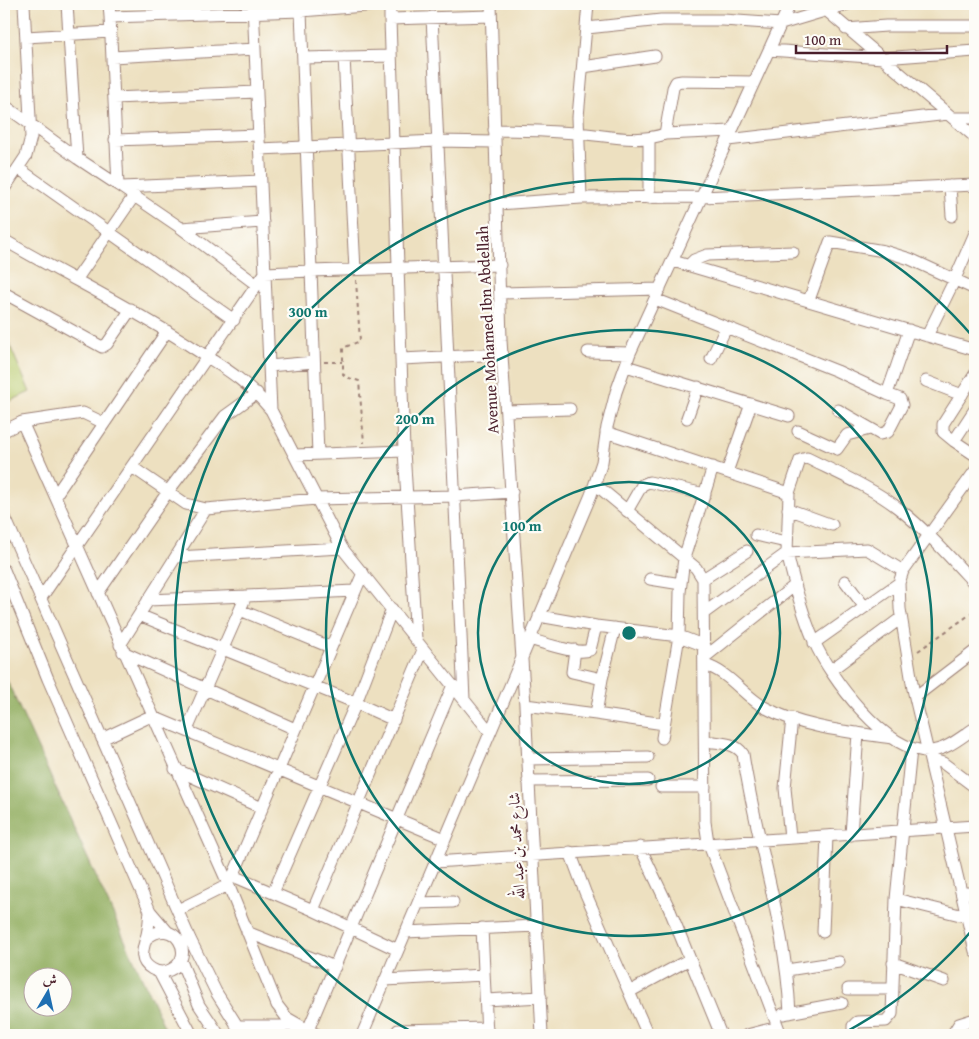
<svg xmlns="http://www.w3.org/2000/svg" width="979" height="1039" viewBox="0 0 979 1039" font-family="'Gentium Book Plus',Amiri,serif">
<style>
.green{fill:#b8ca6d;stroke:#81744c}
.forest{fill:#92ae60;stroke:#6e6646;fill-rule:evenodd}
.lines{fill:none;stroke-linecap:round;stroke-linejoin:round}
.minor-casing{stroke:#9c8076;stroke-width:13}
.path{stroke:#9c8076;stroke-width:2;stroke-dasharray:4 4;stroke-linecap:butt}
.minor{stroke:#fff;stroke-width:11}
.ring{fill:none;stroke:#0f766e;stroke-width:2.5}
.labels{text-anchor:middle;stroke-width:4.5;stroke-linejoin:round;paint-order:stroke}
.street-label{font-size:16px;fill:#4a1f2b;stroke:#fdfcf7}
.centre{fill:#0f766e;stroke:#fdfcf7;stroke-width:2.5}
.ring-label{font-size:15px;text-anchor:middle;font-weight:bold;fill:#0f766e;stroke:#fdfcf7;stroke-width:4.5;stroke-linejoin:round;paint-order:stroke}
</style>
<rect width="100%" height="100%" fill="#fdfcf7"/>
<filter id="ink" filterUnits="userSpaceOnUse"><feTurbulence type="fractalNoise" baseFrequency=".02" numOctaves="2"/><feDisplacementMap in="SourceGraphic" scale="10" xChannelSelector="R" yChannelSelector="G"/><feConvolveMatrix kernelMatrix="1 2 1 2 8 2 1 2 1" color-interpolation-filters="sRGB"/></filter>
<filter id="wash" filterUnits="userSpaceOnUse"><feTurbulence type="fractalNoise" baseFrequency=".0096" numOctaves="4" result="noise"/><feDisplacementMap in="SourceGraphic" scale="20" xChannelSelector="R" yChannelSelector="G"/><feGaussianBlur stdDeviation="1.12" result="paint"/><feColorMatrix in="noise" values="0 0 0 0 0 0 0 0 0 0 0 0 0 0 0 0 0 1.4 0 .05"/><feComposite in="paint" operator="in"/></filter>
<g filter="url(#wash)">
<rect width="100%" height="100%" fill="#ede0c0"/>
<!-- green -->
<path class="green" d="M4,332L30,392L4,404Z"/>
<!-- forest -->
<path class="forest" d="M4,674L168,1035H4ZM32,976H62V1006H32Z"/>
</g>
<g filter="url(#ink)">
<g class="lines">
<defs>
<path id="minor" d="M67,4L77,158
M109,4L110,17L301,11L390,4
M253,4L271,410
M491,4L501,340L525,705L542,1035
M827,11L975,137
M390,13V19L491,16
M110,17L118,185L181,228L257,285
M432,17L464,699
M390,19L404,451L416,639
M587,28L661,20H723L781,24L848,4
M846,29L886,26H975
M26,37L110,32
M769,50L883,58L975,51
M112,57L255,49
M344,57L355,270
M303,58L391,56
M583,67L655,56
M114,98L257,92
M4,114L8,108L77,158L118,185
M953,118H975
M494,130C521,130 549,131 576,133C606,135 636,144 665,134
M732,131L665,134L673,88L676,82L682,81L754,82
M649,138V198
M115,140L259,135
M728,140L948,114
M260,149L437,141L495,142
M18,168L234,320
M950,186L952,216
M122,187L261,181
M4,189L26,156L31,137L24,4
M581,198L578,117L588,4
M498,204L581,198L702,197L975,185
M181,228L263,222
M4,240C67,277 133,308 195,349C226,369 247,381 271,410L342,548L490,732
M673,261L975,350
M689,265L694,260L707,255L793,252
M76,280L134,196
M4,293L102,347L107,344L131,309
M501,293L660,289
M655,299L837,371L887,394
M809,300L830,242L884,251L910,259L975,289
M927,336L954,281L975,233
M588,352L630,353
M402,359L503,354
M711,359L726,328
M269,366L314,362
M626,366L789,416
M975,374L943,424V432L954,441L975,409
M926,381L962,395
M838,410L880,434L888,432L902,405L900,399L887,394L909,330
M506,411L570,409
M687,418L698,387
M22,422L83,413L104,423
M4,431L22,422L226,879
M798,431L837,449L847,435L870,429
M606,432L789,493
M954,441L975,455
M318,454L311,271L500,265
M295,455L404,451
M132,467L186,504L206,509
M975,471L903,571L899,583L900,609L913,689L975,951
M727,472L751,404
M595,484L696,568L703,579L705,822L708,842L781,1035
M55,496L167,331
M788,509L832,525
M627,511L642,485L649,482L705,494
M4,515L190,939L216,992L243,1035
M756,535L786,542
M177,557L342,548
M4,570L48,679L150,911L167,931
M903,571L867,549L787,553L789,493L800,460L807,458C837,473 871,487 898,508C926,530 950,557 974,583
M650,579L681,584
M703,579L747,551
M845,581L864,606
M98,593L167,493L225,416L257,393
M41,598L265,273L311,271L301,11
M148,600L246,596
M240,610L330,647
M704,613L787,553C794,583 802,613 814,641C830,678 885,751 928,751C946,751 961,737 975,728
M139,615L356,703L394,720
M596,626L679,636L662,738
M529,639C544,643 576,655 590,650L596,626L539,616
M814,643L899,583
M120,645L206,509L316,499L455,496L512,492
M705,646L679,636L680,592L684,558L713,467
M123,652L295,729
M705,657L794,586
M705,665C729,672 743,695 764,707C802,728 849,732 892,738
M831,670L901,618
M602,679L615,628
M915,697L975,651
M525,705L596,714L602,679L572,672L575,650
M596,714L664,724
M187,730L246,596L354,591
M102,739L151,716L445,839
M706,741C719,743 735,742 743,754C756,841 786,925 790,1013
M528,759L648,757
M930,759L943,763L975,787
M175,769L262,808
M528,781L648,780
M661,787H705
M851,835L858,733
M790,838L785,788L792,718
M640,847L669,908L721,1035
M570,852L585,892L648,1035
M435,862L975,826
M232,877L226,879L277,1005L287,1018L308,1030
M273,893L233,876L363,573
M962,893H975
M896,899L968,917
M418,903L453,902
M178,910L228,885
M313,910L273,893L356,703L392,609
M482,928L487,1035
M247,932L335,967
M405,932L537,926
M823,932L827,836
M146,939C174,914 198,958 170,970C164,973 157,972 152,969C138,961 143,949 146,938C149,929 149,919 150,911
M398,950L313,910L423,650
M181,961L199,1005L219,1035
M893,963L944,981
M787,970L839,962
M159,972L192,1035
M385,980L484,975
M848,989H893
M629,992L690,959
M486,1000L541,997
M783,1014L842,1003
M236,1026H299
M398,1030L487,1028
M318,1035L308,1030L453,685
M362,1035L591,495L602,462L607,427L616,392L630,353L790,4
M747,1035L778,1027
M853,1035V1026L857,1022L886,1021L892,1014L896,899L911,749
M952,1035L959,1024L975,1019"/>
</defs>
<!-- minor casing -->
<use href="#minor" class="minor-casing"/>
<!-- path -->
<path class="path" d="M356,280L360,341L343,348V374L346,377L359,381L364,443
M324,362H342
M918,651L975,611"/>
<!-- minor -->
<use href="#minor" class="minor"/>
</g>
</g>
<!-- distance rings -->
<g class="ring">
<circle cx="629" cy="633" r="151"/>
<circle cx="629" cy="633" r="303"/>
<path d="M974 928A454 454 0 0 1 842 1034M416 1034A454 454 0 1 1 974 338"/>
</g>
<g class="labels">
<!-- street labels -->
<g class="street-label">
<text transform="translate(487 330) rotate(-93)" y="6">Avenue Mohamed Ibn Abdellah</text>
<text transform="translate(516 846) rotate(-93)" y="6">شارع محمد بن عبد الله</text>
</g>
</g>
<circle cx="629" cy="633" r="8" class="centre"/>
<g class="ring-label">
<text x="308" y="317">300 m</text>
<text x="415" y="424">200 m</text>
<text x="522" y="531">100 m</text>
</g>
<!-- margin -->
<rect width="979" height="1039" fill="none" stroke="#fdfcf7" stroke-width="20"/>
<!-- north arrow -->
<g transform="translate(48 992) rotate(9)"><circle r="24" fill="#fdfcf7" stroke="#b5a4a5"/>
<path d="M0-4L9 19L0 12L-9 19Z" fill="#1f6fb2"/>
<text y="-8" font-size="14" font-weight="bold" text-anchor="middle" fill="#4a1f2b">ش</text>
</g>
<!-- scale -->
<path d="M796 45v8h151v-8" fill="none" stroke="#4a1f2b" stroke-width="2.5"/>
<text x="804" y="45" font-size="15" fill="#4a1f2b" stroke="#fdfcf7" stroke-width="4" paint-order="stroke">100 m</text>
</svg>
